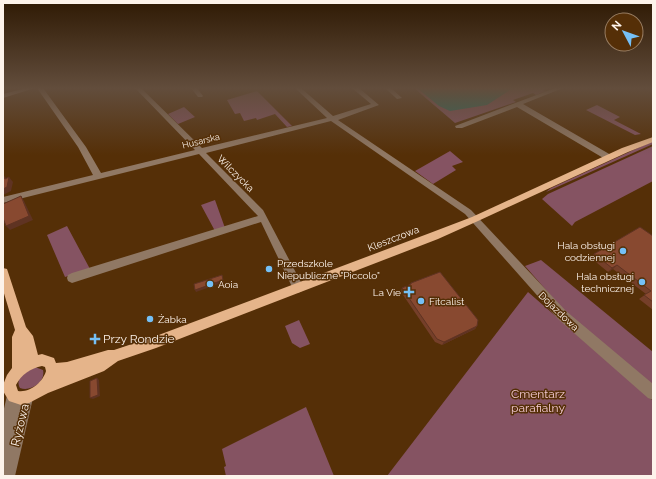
<svg xmlns="http://www.w3.org/2000/svg" width="656" height="479" viewBox="0 0 656 479" font-family="Raleway,sans-serif">
<style>
.green{fill:#855362}
.water{fill:#246f64}
.lines{fill:none;stroke-linecap:round;stroke-linejoin:round}
.minor{fill:#907864;fill-rule:evenodd}
.major{fill:#e5b48a;fill-rule:evenodd}
.wall{fill:#753f29}
.shaded-wall{fill:#5f3322}
.building{fill:#884930;stroke:#5f3322}
.poi-dot{fill:#75c0f6;stroke:#552f07;stroke-width:1.5}
.labels{text-anchor:middle;stroke-width:3;stroke-linejoin:round;paint-order:stroke}
.far-street-label{font-size:9px;fill:#fdf3eb;stroke:#552f07}
.street-label{font-size:10px;fill:#fdf3eb;stroke:#552f07}
.poi-label{font-size:10px;fill:#fdf3eb;stroke:#552f07;text-anchor:start}
.near-poi-label{font-size:12px;fill:#fdf3eb;stroke:#552f07;text-anchor:start}
.near-park-label{font-size:12px;fill:#f4cad4;stroke:#552f07}
.near-street-label{font-size:12px;fill:#fdf3eb;stroke:#552f07}
</style>
<rect width="100%" height="100%" fill="#552f07"/>
<!-- green -->
<path class="green" d="M414,88H549L543,90L546,91L536,95L533,93L513,100L516,102L455,123Z
M257,91L292,126L287,127L275,114L257,120L256,118L244,121L240,113L235,114L227,100Z
M597,105L620,117L614,120L641,134L635,135L586,110Z
M184,107L195,117L178,124L168,114Z
M653,141V144L546,192L551,188Z
M653,146V181L575,222L572,226L542,199L548,194Z
M450,151L463,162L452,166L456,170L433,184L415,171Z
M215,200L225,228L215,231L201,205Z
M67,226L90,269L65,277L47,235Z
M541,260L653,352V387L567,314L525,266Z
M528,292L653,401V476H387Z
M299,320L310,344L300,348L292,343L285,326Z
M35,367L43,370C46,382 31,392 20,388C14,377 27,372 35,367Z
M306,407L334,476H226L224,467L226,466L222,449Z"/>
<!-- water -->
<path class="water" d="M417,88H513L487,105L450,111L439,106Z"/>
<g class="lines">
<!-- minor -->
<path class="minor" d="M26,88H35L3,98V94Z
M37,88H43L86,147L101,173L195,150L135,88H141L202,148L327,118L295,88H301L333,116L371,104L352,88H359L379,105L338,120L471,210L566,311L653,384V400L648,398L558,319L465,214L331,121L206,153L263,210L304,288L302,291L298,293L294,291L261,222L72,283L68,281L67,278L68,275L72,273L258,216L199,154L3,203V197L93,175L78,147Z
M191,88H197L203,96L202,97H198Z
M385,88H391L402,98L397,99Z
M555,88H563L523,104L611,155V159H605L517,107L462,128H456L455,126Z
M13,389L18,391L20,397L21,393L26,391L31,393L33,398L15,476H3V413L8,391Z"/>
<!-- major -->
<path class="major" d="M653,137V142L628,152L478,221L438,239L156,348L118,361L104,371L48,393L29,403L21,405L9,401L3,391V385L7,375L12,368V337L15,330L3,290V268L7,269L8,272L26,327L33,336L38,355L42,354L54,358L56,363L67,362L108,350H114L156,336L430,233L472,217L622,148ZM42,366L45,367L46,371C43,382 30,393 18,391L16,385C21,375 31,368 42,366Z"/>
</g>
<!-- wall -->
<path class="wall" d="M653,236V310L639,299L646,294L613,269L608,272L591,258L594,254Z
M411,283L477,326L475,329L442,345L435,342L401,292L402,288L410,285Z"/>
<!-- shaded-wall -->
<path class="shaded-wall" d="M3,175L7,179L9,177L13,182L11,191L3,195V189L5,179Z
M21,196L24,201L33,220L10,230L6,226Z
M617,265L613,269L608,272L612,268Z
M223,280L224,282L196,292L195,290Z
M477,326L475,329L442,345L444,342Z
M97,378L99,380L100,396L93,399L90,398Z"/>
<!-- building -->
<path class="building" d="M3,175L5,179L9,177L7,187L3,189Z
M21,196L29,216L6,226L3,218V204Z
M640,227L653,236V302L644,295L651,291L617,265L612,268L594,254Z
M440,272L478,320L477,326L444,342L437,339L402,288L411,284V283Z
M222,275L223,280L195,290L194,284Z
M97,378L98,395L90,398V381Z"/>
<!-- sky -->
<linearGradient id="sky" x2="0" y2="1"><stop stop-color="#2f1a04"/><stop offset="0.57" stop-color="#624d3c"/><stop offset="1" stop-color="#624d3c" stop-opacity="0"/></linearGradient>
<rect width="656" height="155" fill="url(#sky)"/>
<!-- markers -->
<g class="poi-dot">
<circle cx="623" cy="251" r="4"/>
<circle cx="269" cy="269" r="4"/>
<circle cx="642" cy="282" r="4"/>
<circle cx="210" cy="284" r="4"/>
<path d="M407 286h4v4h4v4h-4v4h-4v-4h-4v-4h4z"/>
<circle cx="421" cy="301" r="4"/>
<circle cx="150" cy="319" r="4"/>
<path d="M93 333h4v4h4v4h-4v4h-4v-4h-4v-4h4z"/>
</g>
<g class="labels">
<!-- far-street labels -->
<g class="far-street-label">
<text transform="translate(201 141) rotate(-14)" y="3">Husarska</text>
</g>
<!-- street labels -->
<g class="street-label">
<text transform="translate(236 173) rotate(45)" y="4">Wilczycka</text>
<text transform="translate(393 238) rotate(-21)" y="4">Kleszczowa</text>
<text transform="translate(559 311) rotate(44)" y="4">Dojazdowa</text>
</g>
<!-- poi labels -->
<g class="poi-label">
<text x="615" y="249" text-anchor="end">Hala obsługi<tspan x="615" dy="12">codziennej</tspan></text>
<text x="277" y="267">Przedszkole<tspan x="277" dy="12">Niepubliczne "Piccolo"</tspan></text>
<text x="634" y="280" text-anchor="end">Hala obsługi<tspan x="634" dy="12">technicznej</tspan></text>
<text x="218" y="288">Aoia</text>
<text x="401" y="296" text-anchor="end">La Vie</text>
<text x="429" y="305">Fitcalist</text>
<text x="158" y="323">Żabka</text>
</g>
<!-- near-poi labels -->
<g class="near-poi-label">
<text x="103" y="343">Przy Rondzie</text>
</g>
<!-- near-park labels -->
<g class="near-park-label">
<text x="538" y="398">Cmentarz<tspan x="538" dy="14">parafialny</tspan></text>
</g>
<!-- near-street labels -->
<g class="near-street-label">
<text transform="translate(20 425) rotate(-76)" y="4">Ryżowa</text>
</g>
</g>
<!-- border -->
<rect width="656" height="479" fill="none" stroke="#fdf3eb" stroke-width="8"/>
<!-- north arrow -->
<g transform="translate(624 32) rotate(311)"><circle r="19" fill="#552f07" stroke="#987d62"/>
<path d="M0-3L7 15L0 10L-7 15Z" fill="#75c0f6"/>
<text y="-6" font-size="11" font-weight="bold" text-anchor="middle" fill="#fdf3eb">N</text>
</g>
</svg>
